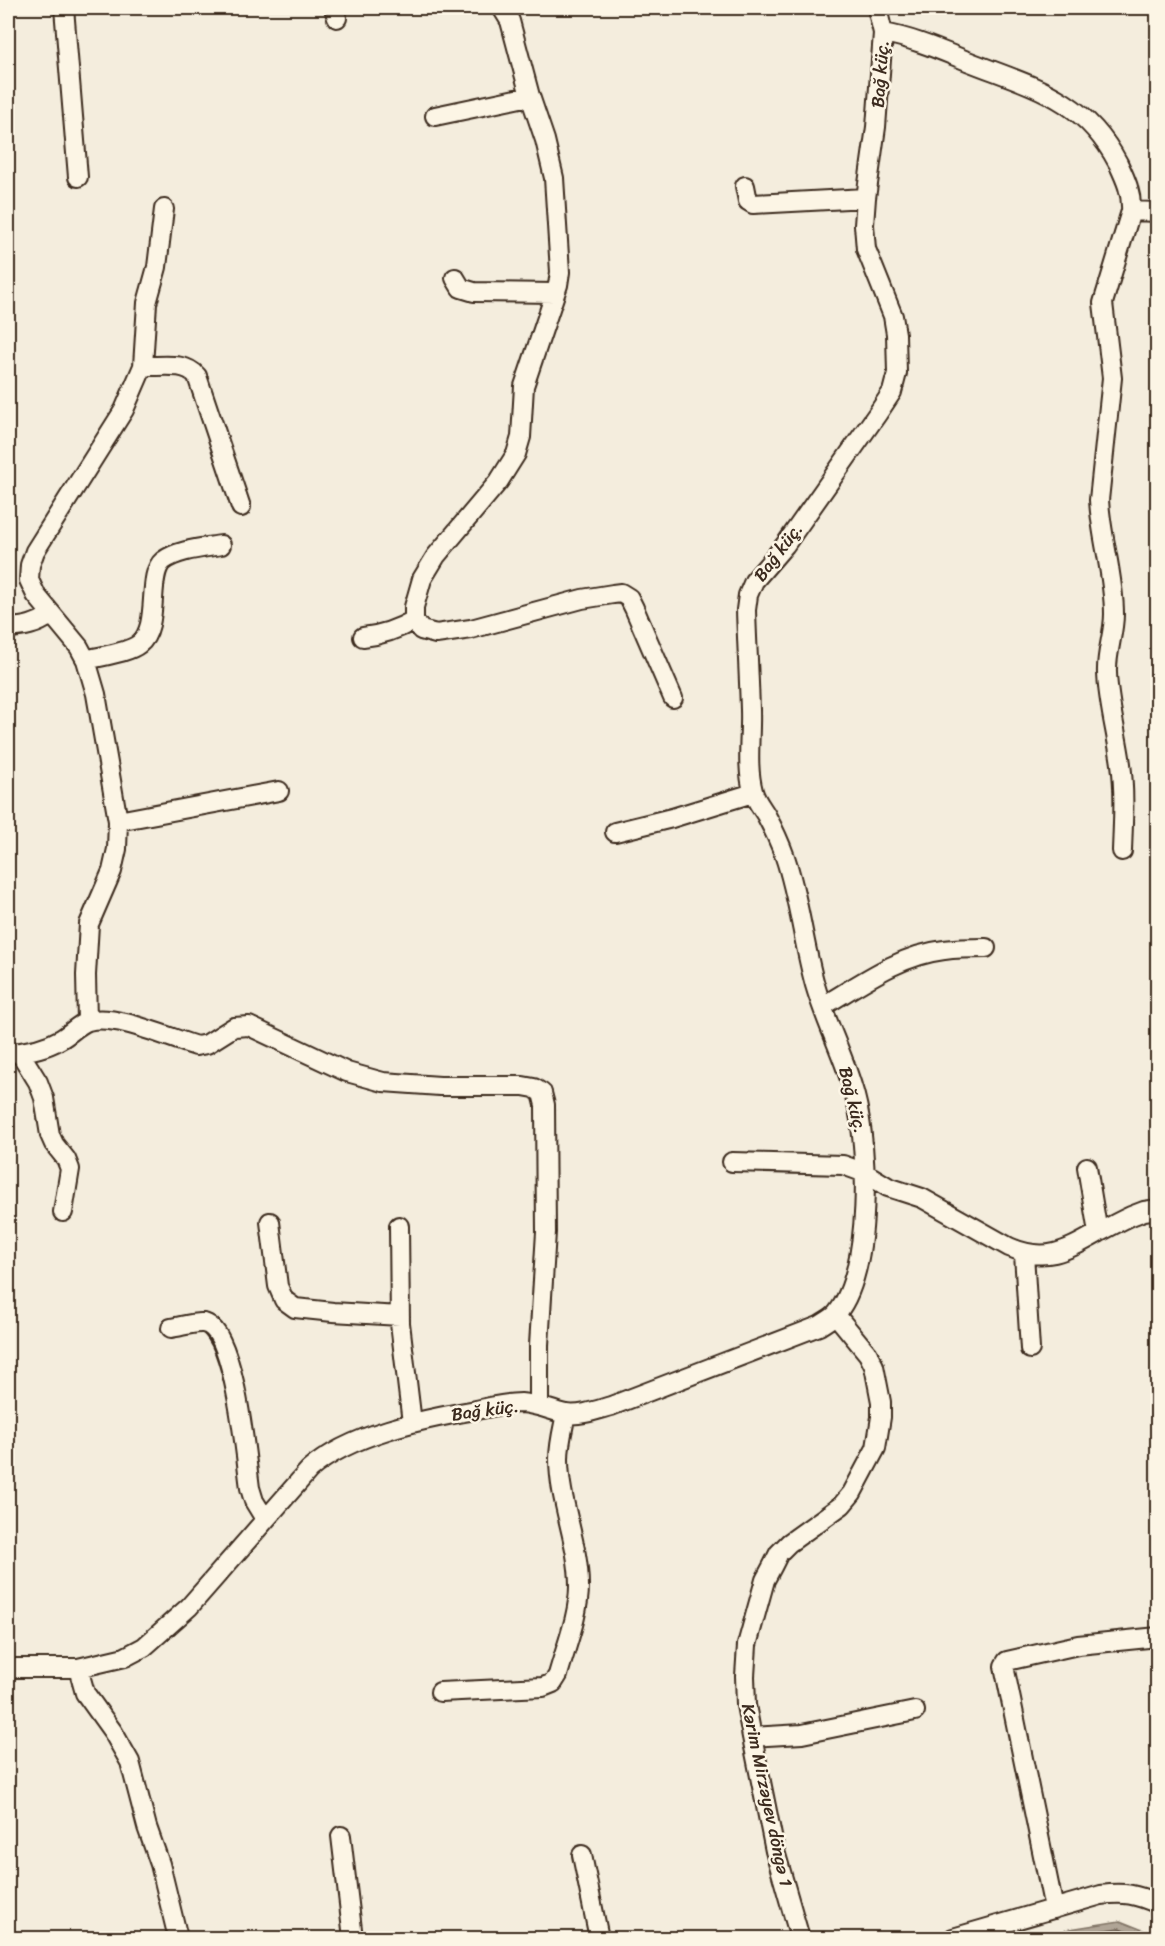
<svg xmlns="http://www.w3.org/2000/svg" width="1165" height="1946" viewBox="0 0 1165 1946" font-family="Sriracha,sans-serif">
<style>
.water{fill:#b0a596;stroke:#817466;stroke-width:1.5}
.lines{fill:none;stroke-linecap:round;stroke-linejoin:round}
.shore{stroke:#6a5b4e;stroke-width:1.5}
.street-casing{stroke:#3b2a1e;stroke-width:22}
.street{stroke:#fcf5e5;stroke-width:18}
.labels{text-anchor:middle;stroke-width:5;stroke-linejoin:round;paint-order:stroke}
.street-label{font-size:18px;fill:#3b2a1e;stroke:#fcf5e5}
</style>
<rect width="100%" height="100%" fill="#f4eddd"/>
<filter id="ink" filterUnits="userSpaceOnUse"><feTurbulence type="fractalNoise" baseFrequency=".0167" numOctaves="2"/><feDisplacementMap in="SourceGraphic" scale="12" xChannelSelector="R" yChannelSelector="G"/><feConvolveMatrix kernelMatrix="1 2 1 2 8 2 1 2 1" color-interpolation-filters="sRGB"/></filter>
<g filter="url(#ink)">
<!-- water -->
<path class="water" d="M1120,1921L1153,1934L1155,1938H1040L1070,1929Z"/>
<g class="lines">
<!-- shore -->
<path class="shore" d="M1060,1938L1071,1935L1119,1928L1148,1938"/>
<defs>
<path id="street" d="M64,8L78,177
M334,8L337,18
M502,8L510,21L530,96L545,140L554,178L560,272L558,285L524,386L521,437L516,454L499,481L436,556L422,579L414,607V620L421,630L436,634L471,629L582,599L613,594L621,593L629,598L634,608L673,698
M883,33C913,38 942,51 970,62C1034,87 1084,98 1118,163C1126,180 1132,193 1131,211L1103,303L1112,378L1099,500C1101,538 1114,575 1114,614C1114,634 1106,653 1107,673C1108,703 1117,734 1121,764C1125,793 1123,822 1122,851
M435,116L530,96
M745,186L748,201L753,204L866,198
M1131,211L1158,212
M455,278L461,288L474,292L555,293
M143,366C160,367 185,361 197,376L241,507
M8,628C24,627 37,625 50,615
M363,637C382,635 397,630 414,620
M86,660C100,656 128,653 139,644C161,627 146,575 163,561C177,550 203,548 221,545
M118,821L279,791
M615,832L672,818L753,793
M823,1006C860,984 900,955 944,950C958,948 972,948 986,948
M87,1021L86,975L89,924L112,871L117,849L118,821L96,694L86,660L79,647L36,595L29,580L30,565L35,551L124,410L143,366L147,303L157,267L164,209
M8,1053C27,1052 44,1049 61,1039C70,1034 79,1024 88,1021C115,1013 169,1038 196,1046L207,1044L234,1027L249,1026L347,1072L383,1082L440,1086H523L534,1088L542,1093L545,1105L546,1232L539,1345V1405
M20,1053L38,1082L44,1098L50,1135L54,1144L66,1159L70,1169L63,1212
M732,1162L843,1165L865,1173L888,1187L922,1198L1009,1247C1046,1263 1066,1251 1098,1233C1109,1227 1120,1221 1131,1216L1144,1211L1158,1209
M1087,1167L1098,1233
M270,1222L278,1286L284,1300L295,1308L333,1312L400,1316
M399,1226L400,1323L412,1423
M1024,1254L1030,1349
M171,1328C180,1327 193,1322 203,1323C235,1327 246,1460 250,1488L254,1501L265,1519
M8,1668H78L125,1657L144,1647L189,1607L309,1470C350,1434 423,1419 476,1410C490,1407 507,1403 521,1403C539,1404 550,1411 566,1414C581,1416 597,1410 611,1406L819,1326C825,1322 833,1318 837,1313C872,1270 869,1147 855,1096C845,1058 826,1023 815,985C803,942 799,898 785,857C780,843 773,828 766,815C762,808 755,800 753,791C746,765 751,737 750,710C749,676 747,643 746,610L748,595L754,581L785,545L878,413L892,392L897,373L896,334L893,316L866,249L864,225L866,198L876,127L883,33L877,8
M78,1668L85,1693L113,1732L130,1762L147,1827L160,1864L178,1938
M440,1692L543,1687L553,1683L558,1675C566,1646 579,1615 579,1586C579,1543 559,1502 559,1459C559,1443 563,1429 566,1414
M752,1737L802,1734L915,1711
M341,1836L353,1938
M582,1855L599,1938
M1054,1909L1004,1666L1007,1661L1078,1645L1158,1637
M800,1938L775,1851L752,1737L746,1705L745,1676L747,1645L765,1580L773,1565L779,1553L789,1543L842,1505L852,1493L876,1448L881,1417V1402L874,1366L868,1354L836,1315
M953,1938L1101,1895C1124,1892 1136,1894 1158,1904"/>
</defs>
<!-- street casing -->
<use href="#street" class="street-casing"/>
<!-- street -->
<use href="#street" class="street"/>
</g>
</g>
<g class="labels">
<!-- street labels -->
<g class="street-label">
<text transform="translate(880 74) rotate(-86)" y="6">Bağ küç.</text>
<text transform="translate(778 552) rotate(-53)" y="6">Bağ küç.</text>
<text transform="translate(853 1100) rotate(76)" y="6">Bağ küç.</text>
<text transform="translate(485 1410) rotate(-8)" y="6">Bağ küç.</text>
<text transform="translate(767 1795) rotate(78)" y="6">Kərim Mirzəyev döngə 1</text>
</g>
</g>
<!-- margin -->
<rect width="1165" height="1946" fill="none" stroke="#fcf5e5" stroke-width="30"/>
<rect x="15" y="15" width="1135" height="1916" fill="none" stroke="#3b2a1e" stroke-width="2" filter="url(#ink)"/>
</svg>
